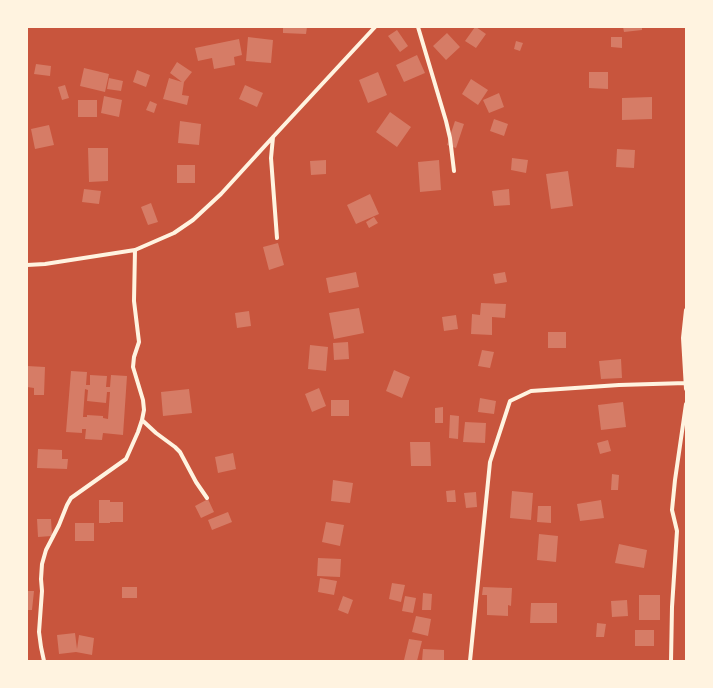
<svg xmlns="http://www.w3.org/2000/svg" width="713" height="688" viewBox="0 0 713 688" font-family="Helvetica,sans-serif">
<style>
.building{fill:#d67c66;fill-rule:evenodd}
.lines{fill:none;stroke-linecap:round;stroke-linejoin:round}
.minor{stroke:#fff3e0;stroke-width:4}
</style>
<rect width="100%" height="100%" fill="#c8553d"/>
<!-- building -->
<path class="building" d="M283,27H307L306,34L283,33Z
M475,27H476L486,34L476,48L465,41Z
M623,27H642V30L624,32Z
M397,30L408,46L400,52L388,36Z
M447,33L460,47L446,60L433,46Z
M248,37L273,40L271,63L246,61Z
M611,37H622V48L611,47Z
M239,39L242,55L234,57L235,65L214,69L212,58L198,61L195,48Z
M516,41L523,43L520,51L514,49Z
M417,55L425,73L404,82L396,65Z
M177,62L192,72L184,82L182,95L189,96L187,105L163,99L169,78L182,82L170,73Z
M36,64L51,66L50,76L34,74Z
M84,68L109,74L105,92L80,86Z
M137,70L150,75L146,87L133,82Z
M378,72L387,95L368,103L359,80Z
M589,72H608V89L589,88Z
M109,78L123,81L121,91L107,89Z
M471,79L488,90L478,105L462,94Z
M65,85L69,98L62,100L58,87Z
M245,85L263,93L257,107L239,99Z
M499,93L504,107L489,113L483,100Z
M104,96L122,100L119,117L101,113Z
M652,97V119L622,120V98Z
M78,100H97V117H78Z
M150,101L157,104L154,113L146,110Z
M390,112L411,127L397,147L376,132Z
M494,119L508,124L504,136L490,131Z
M180,121L201,124L199,145L178,143Z
M455,121L464,124L456,148L447,145Z
M49,125L54,145L35,149L31,129Z
M88,148H108V181L89,182Z
M617,149L635,150L634,168L616,167Z
M512,158L528,160L526,173L511,170Z
M326,160V174L311,175L310,161Z
M439,160L441,190L420,192L418,162Z
M177,165H195V183H177Z
M568,171L573,206L551,209L546,174Z
M84,189L101,191L99,204L82,202Z
M509,189L510,205L494,206L492,191Z
M370,194L379,214L356,224L347,205Z
M151,203L158,222L148,225L141,207Z
M374,217L378,223L369,228L366,222Z
M278,243L284,265L269,270L263,247Z
M356,272L359,287L329,293L326,278Z
M505,272L507,282L495,284L493,274Z
M481,303L506,304L505,318L492,317V335L471,334L472,314L480,315Z
M359,308L364,333L334,339L329,313Z
M249,311L251,326L237,328L235,313Z
M456,315L458,329L444,331L442,317Z
M548,332H566V348H548Z
M348,342L349,359L334,360L333,343Z
M310,345L328,347L326,371L308,369Z
M482,350L494,352L490,368L478,366Z
M621,359L622,378L601,379L599,361Z
M27,366L45,367L44,395H34V388L27,387Z
M394,370L410,377L402,398L386,391Z
M71,371L87,372L86,385H90V375L107,376L106,387H110L111,375L127,376L123,435L103,433L102,440L85,439L86,429H82V433L66,432ZM85,389L88,390L87,401L106,403L107,392H110L108,419L103,418V416L87,415V417H83Z
M319,388L326,406L312,412L305,394Z
M189,389L192,413L163,416L161,392Z
M480,398L496,401L494,414L478,412Z
M331,400H349V416H331Z
M623,402L626,427L601,430L598,405Z
M443,407V423H435V408Z
M450,415L459,416L458,439L449,438Z
M465,422L486,423L485,443L463,442Z
M608,440L611,451L600,454L597,443Z
M410,442H430L431,466H411Z
M38,449L62,450V459H68L67,469L37,468Z
M233,453L236,469L218,473L215,457Z
M612,474L619,475L618,490H611Z
M333,480L353,483L350,503L331,501Z
M455,490L456,502H447L446,491Z
M512,491L533,493L531,520L510,518Z
M476,492L477,507L466,508L464,493Z
M208,499L214,512L201,518L195,506Z
M99,500H110V502H123V522H110V523H99Z
M601,500L604,518L580,521L577,504Z
M538,506H551V523L537,522Z
M228,512L232,522L212,530L208,520Z
M37,519H51L52,536L38,537Z
M326,522L344,525L340,546L322,542Z
M75,523H94V541H75Z
M539,534L558,536L556,562L537,560Z
M619,544L647,550L644,568L615,563Z
M318,558L341,559L340,577L317,576Z
M320,578L337,581L334,595L318,592Z
M392,583L405,585L401,602L389,599Z
M122,587H137V598H122Z
M483,587L512,588L511,606L508,605V616L487,615V595H482Z
M27,591H34L32,610H27Z
M423,593L432,594L431,610H422Z
M639,595H660V620H639Z
M343,596L353,600L348,614L338,610Z
M405,596L416,598L413,613L402,611Z
M627,600L628,616L612,617L611,601Z
M531,603H557V623H530Z
M416,616L431,619L428,636L412,632Z
M597,623L606,624L604,637H596Z
M635,630H654V646H635Z
M75,633L77,649L79,635L94,638L92,655L76,652L59,654L57,635Z
M409,639L422,641L417,661L404,660Z
M423,649L444,650V661H422Z"/>
<g class="lines">
<!-- minor -->
<path class="minor" d="M418,27L446,121L450,138L454,171
M273,137L271,158L277,238
M27,265L45,264L135,250L174,233L193,220L221,194L273,137L375,27
M686,310L683,338L686,389
M142,420L156,433L175,447L180,452L196,482L207,498
M44,661L41,647L39,632L42,591L41,579L42,564L46,550L59,525L67,505L71,498L126,459L138,432L142,420L144,410L143,400L133,367L134,357L139,342L134,301L135,250
M470,661L490,462L510,401L531,391L619,385L686,383
M671,661L672,607L677,531L672,510L675,480L686,404"/>
</g>
<!-- border -->
<rect width="713" height="688" fill="none" stroke="#fff3e0" stroke-width="56"/>
</svg>
